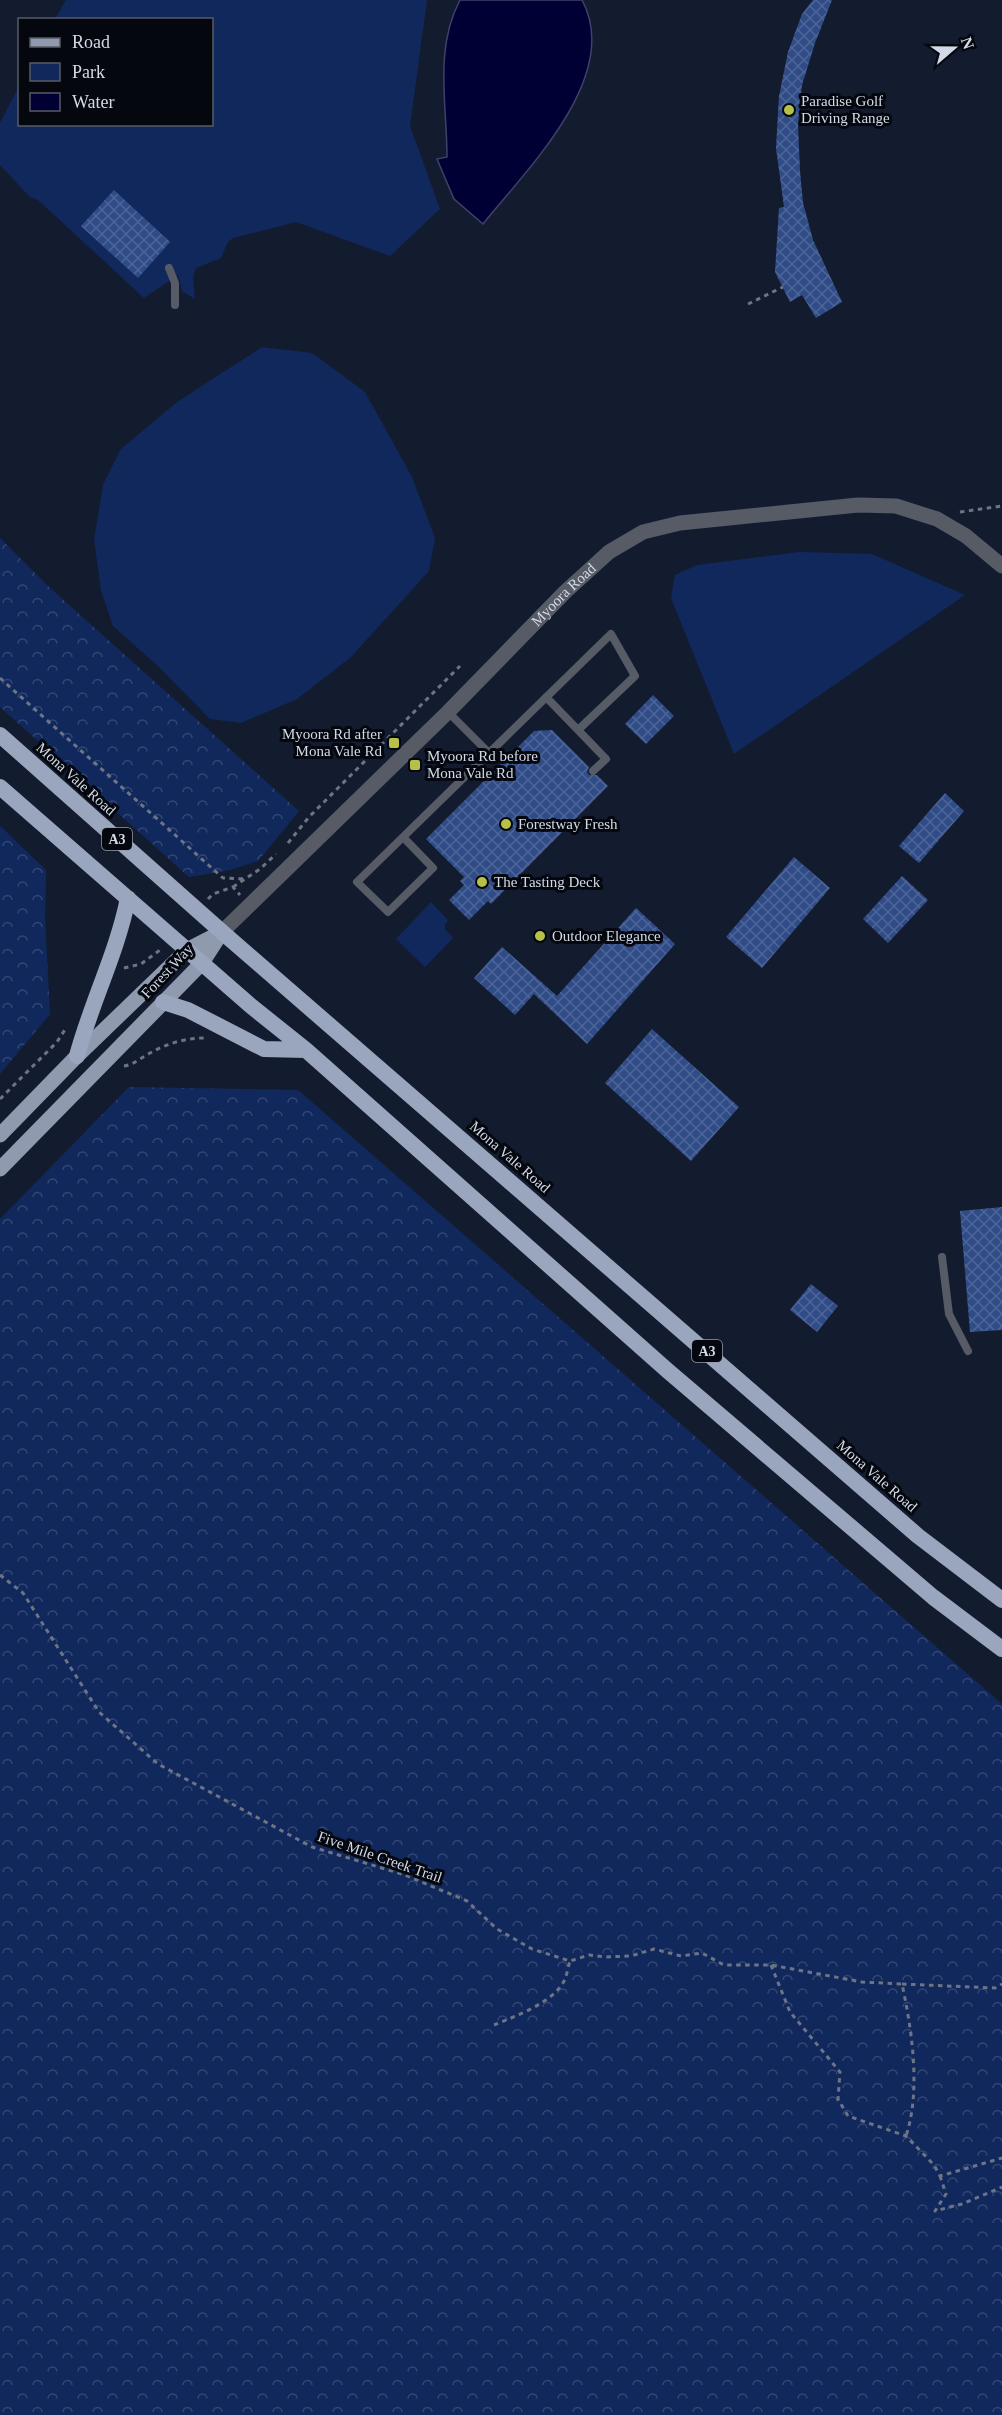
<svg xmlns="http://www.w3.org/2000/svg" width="1002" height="2415" viewBox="0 0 1002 2415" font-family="Georgia,serif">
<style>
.green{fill:#11285d}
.forest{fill:url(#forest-crowns)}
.water{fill:#000034;stroke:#3f416a;stroke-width:1.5}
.building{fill:url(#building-cross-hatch)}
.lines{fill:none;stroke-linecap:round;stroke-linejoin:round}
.path{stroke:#6d7585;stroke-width:3;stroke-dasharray:4.5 4.5;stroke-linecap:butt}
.service{stroke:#565b65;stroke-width:8}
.minor{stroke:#565b65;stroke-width:15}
.primary{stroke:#8f9aaf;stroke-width:15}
.trunk{stroke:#9aa6be;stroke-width:16}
.poi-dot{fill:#b7c148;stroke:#04070e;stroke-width:2}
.labels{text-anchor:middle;stroke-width:6;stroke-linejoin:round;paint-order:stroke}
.shield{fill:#04070e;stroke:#959ba6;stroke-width:1.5}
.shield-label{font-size:14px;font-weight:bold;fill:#d3dae7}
.poi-label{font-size:15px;fill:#d3dae7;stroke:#04070e;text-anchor:start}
.street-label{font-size:15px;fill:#d3dae7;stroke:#04070e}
</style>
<defs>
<pattern id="forest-crowns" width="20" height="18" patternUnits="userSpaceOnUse" patternTransform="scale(1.5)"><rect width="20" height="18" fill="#11285d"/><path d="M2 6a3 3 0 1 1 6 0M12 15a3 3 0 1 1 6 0" fill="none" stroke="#334774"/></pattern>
<pattern id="building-cross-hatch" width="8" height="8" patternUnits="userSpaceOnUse" patternTransform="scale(1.5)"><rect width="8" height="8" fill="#304c87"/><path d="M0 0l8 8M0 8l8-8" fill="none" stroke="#4d6598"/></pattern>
</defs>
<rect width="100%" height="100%" fill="#131c2f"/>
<!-- green -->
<path class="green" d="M66,0H427L410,126L440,209L390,256L296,222L233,238L228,242L221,258L196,268L193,277L195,299L182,291L178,275L144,298L38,200L30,197L0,165V123L19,86L20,124H212V20L55,19Z
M262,347L312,353L365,392L412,477L435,538L429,571L351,657L297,699L241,723L210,719L159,667L113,626L101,590L94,540L103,485L121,449L177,402Z
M799,552L872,554L965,595L734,754L671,598L675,575L697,565Z
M431,902L448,920L445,924V929L453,938L425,967L396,939Z"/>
<!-- forest -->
<path class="forest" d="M0,538L49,587L299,811L258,861L230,870L189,877L0,707Z
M0,826L46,870L45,919L50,1014L0,1074Z
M129,1087L298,1090L1002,1704V2415H0V1219Z"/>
<!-- water -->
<path class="water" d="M460,0H582C623,76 526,170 483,224L454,199L437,159L447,157C447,105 434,49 460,0Z"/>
<!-- building -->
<path class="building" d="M813,0H832L815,43L802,85L798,125L800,171L803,203L813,240L842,302L816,318L802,295L790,302L775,272L779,208L784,207L776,148L779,96L788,52L802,14Z
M114,190L170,242L138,278L81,226Z
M653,695L674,716L646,744L625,724Z
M552,730L589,767L587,772L589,775H597L608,786L491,904L488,901L469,920L449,900L464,885L460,881L464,877L426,839L534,731Z
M945,793L964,811L919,863L899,846Z
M794,857L830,888L762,968L726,937Z
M902,876L928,900L888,943L863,919Z
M636,908L675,944L587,1044L534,994L515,1015L474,978L502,947L557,996Z
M652,1029L739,1107L691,1161L605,1083Z
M1002,1207V1330L970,1332L960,1211Z
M811,1284L838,1306L817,1332L790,1310Z"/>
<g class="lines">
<!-- path -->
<path class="path" d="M748,304L783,287
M960,512L1002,506
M0,678L223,878L246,879
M288,843L309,817L460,666
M233,887L260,869L276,854
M208,899L213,894L233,887L240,895
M124,968L141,964L160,950
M124,1066C132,1065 138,1060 145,1056C163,1045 183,1038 204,1038
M0,1099L57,1042L66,1028
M0,1575L23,1593L99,1712L158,1764L312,1847L405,1875L467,1901L497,1929L532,1949L570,1961L589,1955L605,1957L631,1956L654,1949L681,1956L702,1953L724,1965H771L862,1982L902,1984C912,2030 921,2091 906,2136
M771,1965L790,2012L840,2072L838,2099L848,2116L906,2136L934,2165L940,2176L1002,2158
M902,1984L995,1988L1002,1984
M494,2025C516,2016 555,2002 565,1979C567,1974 568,1967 570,1961
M940,2176L946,2194L935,2211L962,2204L1002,2187"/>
<!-- service -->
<path class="service" d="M169,268L175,283V305
M448,712L489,753
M578,730L606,759L593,771
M403,837L433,868L388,912L357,882C442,799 526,716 611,634L635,676L578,730L546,697
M942,1257L949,1314L968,1351"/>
<!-- minor -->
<path class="minor" id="s1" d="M222,932L448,712L565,592L609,552L643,532L680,523L789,512L858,505L896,506L937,519L966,536L1002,566"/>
<!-- primary -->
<path class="primary" d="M0,1135L77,1056L187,950L222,932
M0,1169L202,963L222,932"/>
<!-- trunk -->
<path class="trunk" d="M0,735L222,932L918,1536L1002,1600
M0,787L251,1006L306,1050L668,1371L933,1597L1002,1649
M163,1002L188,1010L264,1049L306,1050
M77,1056C91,1003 117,953 128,898"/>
</g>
<!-- markers -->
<g class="poi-dot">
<circle cx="789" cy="110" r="6"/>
<rect x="388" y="737" width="12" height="12" rx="3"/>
<rect x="409" y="759" width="12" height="12" rx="3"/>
<circle cx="506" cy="824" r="6"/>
<circle cx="482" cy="882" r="6"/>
<circle cx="540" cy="936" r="6"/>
</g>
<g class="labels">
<!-- shield labels -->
<g class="shield">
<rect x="102" y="828" width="30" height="22" rx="4.5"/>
<rect x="692" y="1340" width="30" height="22" rx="4.5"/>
</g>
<g class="shield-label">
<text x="117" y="844">A3</text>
<text x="707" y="1356">A3</text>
</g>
<!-- poi labels -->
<g class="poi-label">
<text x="801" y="106">Paradise Golf<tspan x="801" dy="17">Driving Range</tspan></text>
<text x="382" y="739" text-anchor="end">Myoora Rd after<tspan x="382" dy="17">Mona Vale Rd</tspan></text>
<text x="427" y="761">Myoora Rd before<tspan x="427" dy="17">Mona Vale Rd</tspan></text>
<text x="518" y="829">Forestway Fresh</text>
<text x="494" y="887">The Tasting Deck</text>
<text x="552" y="941">Outdoor Elegance</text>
</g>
<!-- street labels -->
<g class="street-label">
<text dy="5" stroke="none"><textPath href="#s1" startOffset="480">Myoora Road</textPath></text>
<text transform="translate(76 779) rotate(42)" y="5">Mona Vale Road</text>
<text transform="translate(167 971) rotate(-47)" y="5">Forest Way</text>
<text transform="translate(510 1157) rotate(41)" y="5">Mona Vale Road</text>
<text transform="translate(877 1476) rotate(41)" y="5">Mona Vale Road</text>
<text transform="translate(380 1857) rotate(19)" y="5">Five Mile Creek Trail</text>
</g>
</g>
<!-- legend -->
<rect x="18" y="18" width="195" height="108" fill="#04070e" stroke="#575b65" stroke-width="1.5"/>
<rect x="30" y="38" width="30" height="9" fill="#8f9aaf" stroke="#575b65" stroke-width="1.5"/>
<text x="72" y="48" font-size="18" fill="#d3dae7">Road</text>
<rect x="30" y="63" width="30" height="18" fill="#11285d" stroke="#575b65" stroke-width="1.5"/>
<text x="72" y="78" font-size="18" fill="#d3dae7">Park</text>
<rect x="30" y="93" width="30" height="18" fill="#000034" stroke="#575b65" stroke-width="1.5"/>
<text x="72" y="108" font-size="18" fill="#d3dae7">Water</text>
<!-- north arrow -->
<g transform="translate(954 48) rotate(70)" stroke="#04070e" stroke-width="4.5" paint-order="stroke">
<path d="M0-4.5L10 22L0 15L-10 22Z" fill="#d3dae7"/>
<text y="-9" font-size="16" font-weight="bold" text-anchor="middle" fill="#d3dae7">N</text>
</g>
</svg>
